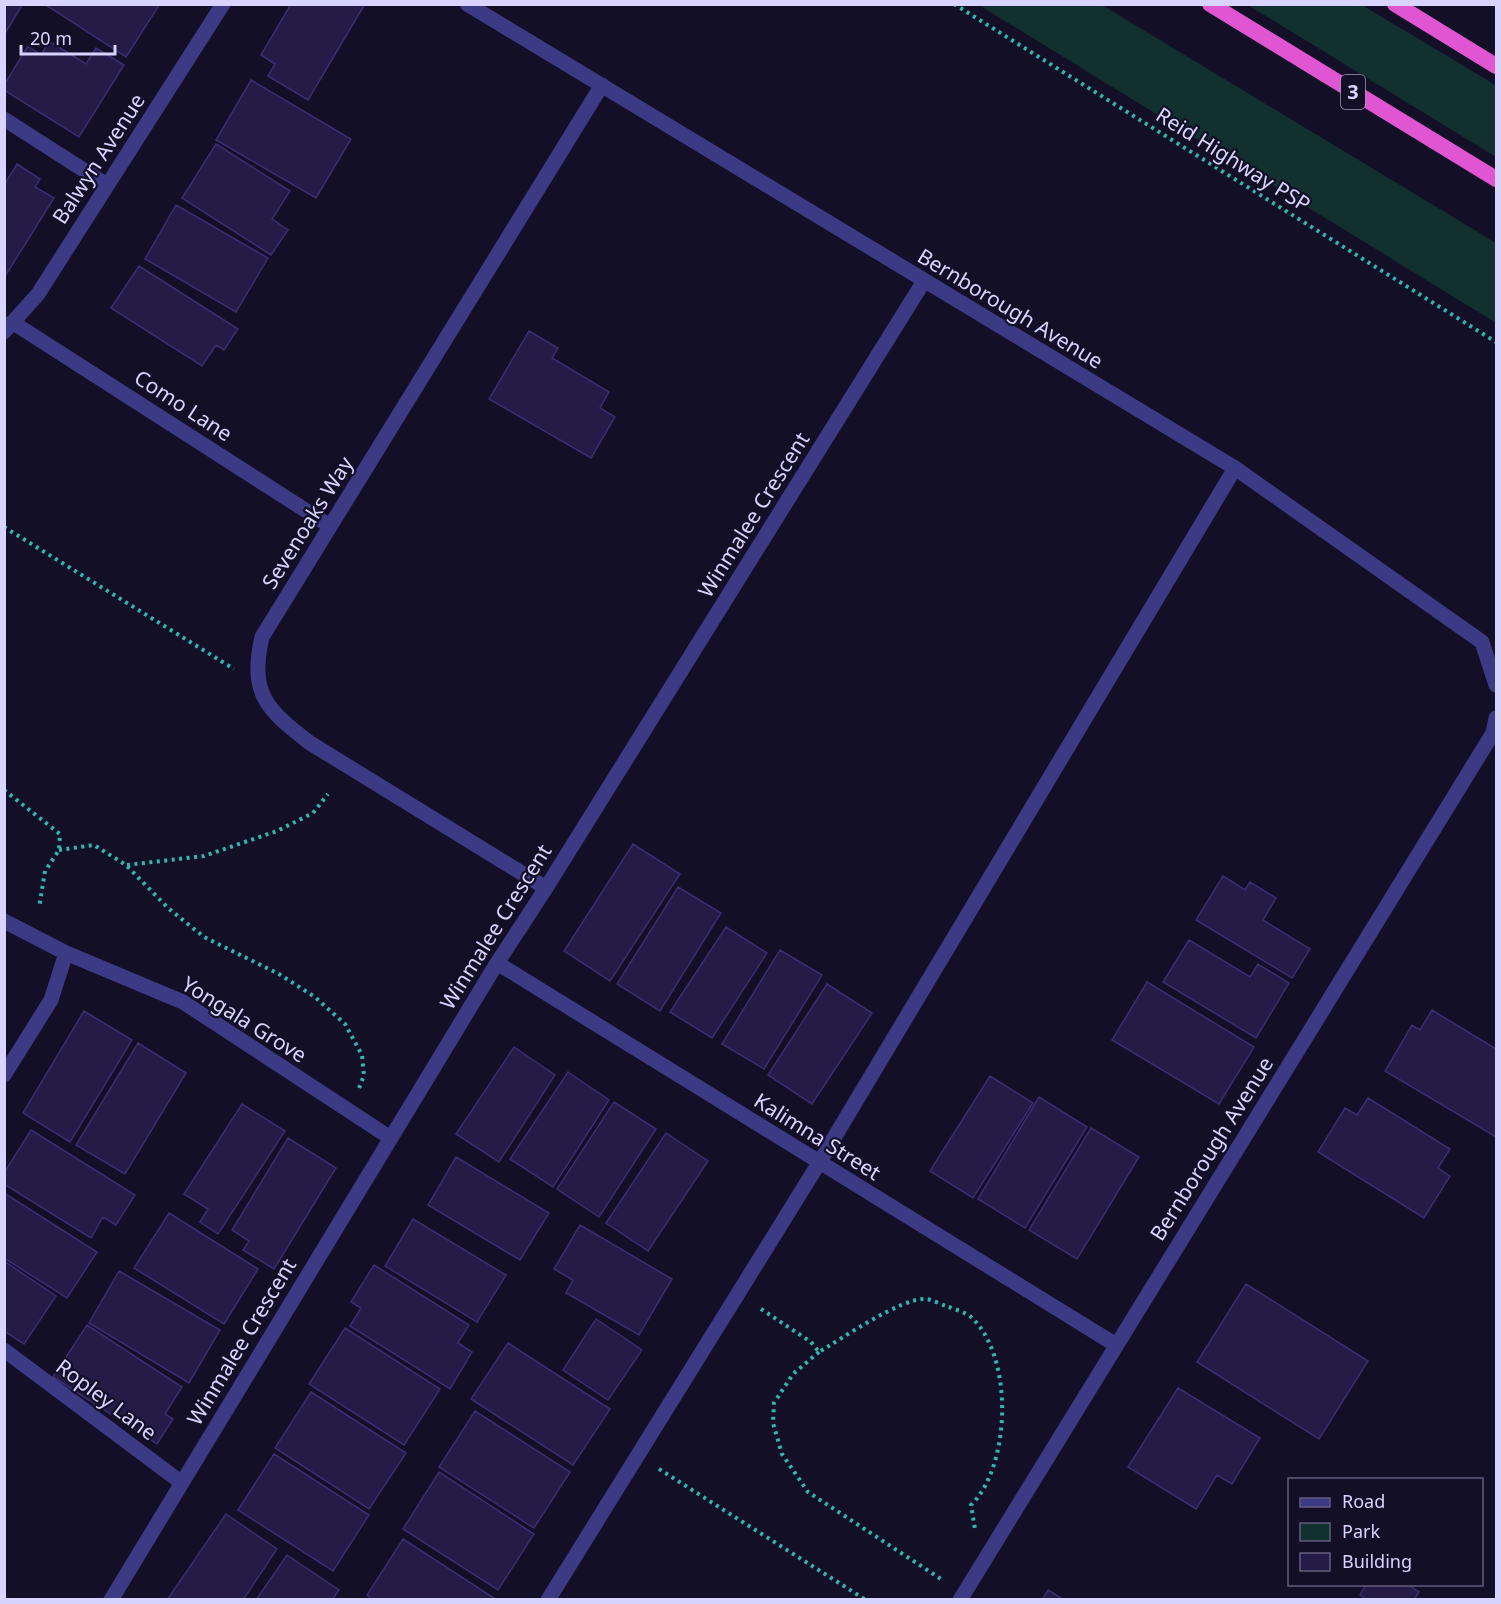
<svg xmlns="http://www.w3.org/2000/svg" width="1501" height="1604" viewBox="0 0 1501 1604" font-family="'Noto Sans',sans-serif">
<style>
.green{fill:#12302f}
.building{fill:#241b47;stroke:#3b2d73;stroke-width:1.5}
.lines{fill:none;stroke-linecap:round;stroke-linejoin:round}
.path{stroke:#2fb8b0;stroke-width:4;stroke-dasharray:3 4.5;stroke-linecap:butt}
.minor{stroke:#3d3a85;stroke-width:15}
.trunk{stroke:#e055d1;stroke-width:16}
.labels{text-anchor:middle;stroke-width:4.5;stroke-linejoin:round;paint-order:stroke}
.shield{fill:#130f26;stroke:#9e99be;stroke-width:1.5}
.shield-label{font-size:20px;font-weight:bold;fill:#d9d4ff}
.street-label{font-size:21px;fill:#d9d4ff;stroke:#130f26}
</style>
<rect width="100%" height="100%" fill="#130f26"/>
<!-- green -->
<path class="green" d="M979,5H1102L1496,243V323Z
M1248,5H1362L1484,78L1496,86V157Z"/>
<!-- building -->
<path class="building" d="M4,4H23L4,35Z
M154,4L158,7L126,57L46,5Z
M291,4H365L308,100L268,76L275,64L261,55Z
M49,41L86,64L96,48L124,65L79,137L4,90V85L28,46L41,55Z
M251,80L351,139L316,198L216,140Z
M216,144L290,191L272,219L288,230L271,255L182,198Z
M17,164L40,179L35,187L54,198L4,278V185Z
M176,205L268,258L236,312L145,259Z
M139,266L238,329L224,350L216,345L202,366L111,308Z
M529,331L558,348L552,358L609,392L600,408L615,417L591,458L489,399Z
M633,844L680,874L610,981L564,951Z
M1223,876L1245,890L1250,882L1276,898L1263,920L1310,949L1292,978L1196,920Z
M678,887L721,913L660,1011L617,984Z
M726,927L767,953L712,1038L670,1012Z
M1189,940L1250,977L1258,964L1289,983L1256,1038L1163,982Z
M780,950L822,975L764,1069L722,1044Z
M1147,982L1254,1047L1219,1104L1112,1040Z
M827,984L872,1013L812,1104L768,1075Z
M1432,1010L1496,1049V1137L1385,1071L1412,1025L1420,1030Z
M84,1011L132,1040L70,1142L23,1113Z
M138,1043L186,1073L125,1174L76,1145Z
M514,1047L555,1075L499,1162L456,1134Z
M568,1072L609,1100L553,1187L510,1159Z
M990,1076L1033,1103L973,1198L930,1171Z
M1039,1097L1087,1127L1025,1228L978,1199Z
M1368,1098L1450,1149L1438,1168L1450,1176L1424,1218L1318,1152L1345,1108L1357,1115Z
M614,1102L656,1129L599,1217L557,1189Z
M242,1104L285,1131L218,1234L200,1222L208,1209L184,1194Z
M1091,1128L1139,1157L1077,1259L1029,1230Z
M31,1130L135,1195L116,1225L103,1217L91,1238L4,1184V1173Z
M666,1133L708,1161L648,1251L606,1223Z
M288,1138L336,1168L274,1269L243,1250L249,1241L232,1230Z
M456,1157L549,1213L520,1260L428,1205Z
M4,1193L97,1252L67,1298L4,1258Z
M169,1213L258,1269L224,1324L134,1268Z
M413,1219L506,1275L477,1322L385,1266Z
M580,1225L672,1279L639,1335L566,1293L573,1280L554,1269Z
M4,1261L56,1296L24,1344L4,1331Z
M374,1265L469,1325L458,1343L472,1352L450,1389L350,1326L361,1308L351,1302Z
M119,1271L220,1330L189,1383L89,1323Z
M1246,1284L1368,1361L1319,1439L1197,1362Z
M596,1319L642,1350L608,1400L563,1370Z
M87,1325L182,1387L165,1414L173,1419L157,1444L53,1377Z
M345,1328L440,1389L404,1445L309,1384Z
M508,1343L610,1409L573,1465L471,1399Z
M1178,1388L1260,1438L1232,1484L1217,1475L1196,1509L1128,1467Z
M311,1392L406,1453L369,1509L275,1448Z
M475,1411L570,1472L534,1528L439,1467Z
M274,1454L369,1515L333,1571L238,1510Z
M439,1472L534,1534L498,1590L403,1529Z
M226,1514L277,1549L243,1600H167Z
M403,1539L497,1600H373L367,1595Z
M287,1555L339,1590L332,1600H256Z
M1366,1584H1407L1419,1592L1414,1600H1367L1360,1595Z
M1048,1590L1064,1600H1042Z"/>
<g class="lines">
<!-- path -->
<path class="path" d="M954,4L1496,342
M4,527L234,669
M4,790L60,834L59,850L45,871L39,908
M59,850L94,845L126,865L168,908L204,937L279,974L315,997L345,1024L362,1055L364,1075L358,1091
M127,865L204,856L277,831L313,813L328,794
M761,1309L811,1342L819,1352C841,1339 901,1298 925,1299C931,1299 940,1304 946,1306C954,1309 965,1312 971,1317C1014,1356 1011,1466 971,1505L975,1529
M819,1352L793,1374L774,1403L773,1423L782,1454L808,1492L944,1581
M659,1469L866,1600"/>
<!-- minor -->
<path class="minor" d="M467,4L1235,468L1482,642L1496,685
M4,119L107,185
M12,322L330,526
M4,332L38,294L223,4
M546,888L310,743C267,710 249,694 262,637L602,85
M4,921L66,953L183,1002L389,1137
M497,963L1116,1345
M4,1075L51,1000L66,953
M4,1350L182,1483
M111,1600L497,963L546,888L924,281
M548,1600L819,1163L1235,468
M960,1600L1493,733L1496,718"/>
<!-- trunk -->
<path class="trunk" d="M1210,4L1496,179
M1395,4L1496,66"/>
</g>
<g class="labels">
<!-- shield labels -->
<rect class="shield" x="1341" y="75" width="24" height="34" rx="4.5"/>
<g class="shield-label">
<text x="1353" y="99">3</text>
</g>
<!-- street labels -->
<g class="street-label">
<text transform="translate(99 159) rotate(-57)" y="7">Balwyn Avenue</text>
<text transform="translate(1233 160) rotate(32)" y="7">Reid Highway PSP</text>
<text transform="translate(1010 309) rotate(31)" y="7">Bernborough Avenue</text>
<text transform="translate(183 406) rotate(33)" y="7">Como Lane</text>
<text transform="translate(754 515) rotate(-58)" y="7">Winmalee Crescent</text>
<text transform="translate(308 523) rotate(-58)" y="7">Sevenoaks Way</text>
<text transform="translate(496 927) rotate(-58)" y="7">Winmalee Crescent</text>
<text transform="translate(244 1020) rotate(32)" y="7">Yongala Grove</text>
<text transform="translate(817 1137) rotate(32)" y="7">Kalimna Street</text>
<text transform="translate(1212 1149) rotate(-58)" y="7">Bernborough Avenue</text>
<text transform="translate(242 1342) rotate(-59)" y="7">Winmalee Crescent</text>
<text transform="translate(106 1400) rotate(37)" y="7">Ropley Lane</text>
</g>
</g>
<!-- border -->
<rect width="1501" height="1604" fill="none" stroke="#d9d4ff" stroke-width="12"/>
<!-- legend -->
<rect x="1288" y="1478" width="195" height="108" fill="#130f26" stroke="#625e7d" stroke-width="1.5"/>
<rect x="1300" y="1498" width="30" height="9" fill="#3d3a85" stroke="#625e7d" stroke-width="1.5"/>
<text x="1342" y="1508" font-size="18" fill="#d9d4ff">Road</text>
<rect x="1300" y="1523" width="30" height="18" fill="#12302f" stroke="#625e7d" stroke-width="1.5"/>
<text x="1342" y="1538" font-size="18" fill="#d9d4ff">Park</text>
<rect x="1300" y="1553" width="30" height="18" fill="#241b47" stroke="#625e7d" stroke-width="1.5"/>
<text x="1342" y="1568" font-size="18" fill="#d9d4ff">Building</text>
<!-- scale -->
<path d="M21 45v9h94v-9" fill="none" stroke="#d9d4ff" stroke-width="3"/>
<text x="30" y="45" font-size="18" fill="#d9d4ff" stroke="#130f26" stroke-width="4.5" paint-order="stroke">20 m</text>
</svg>
